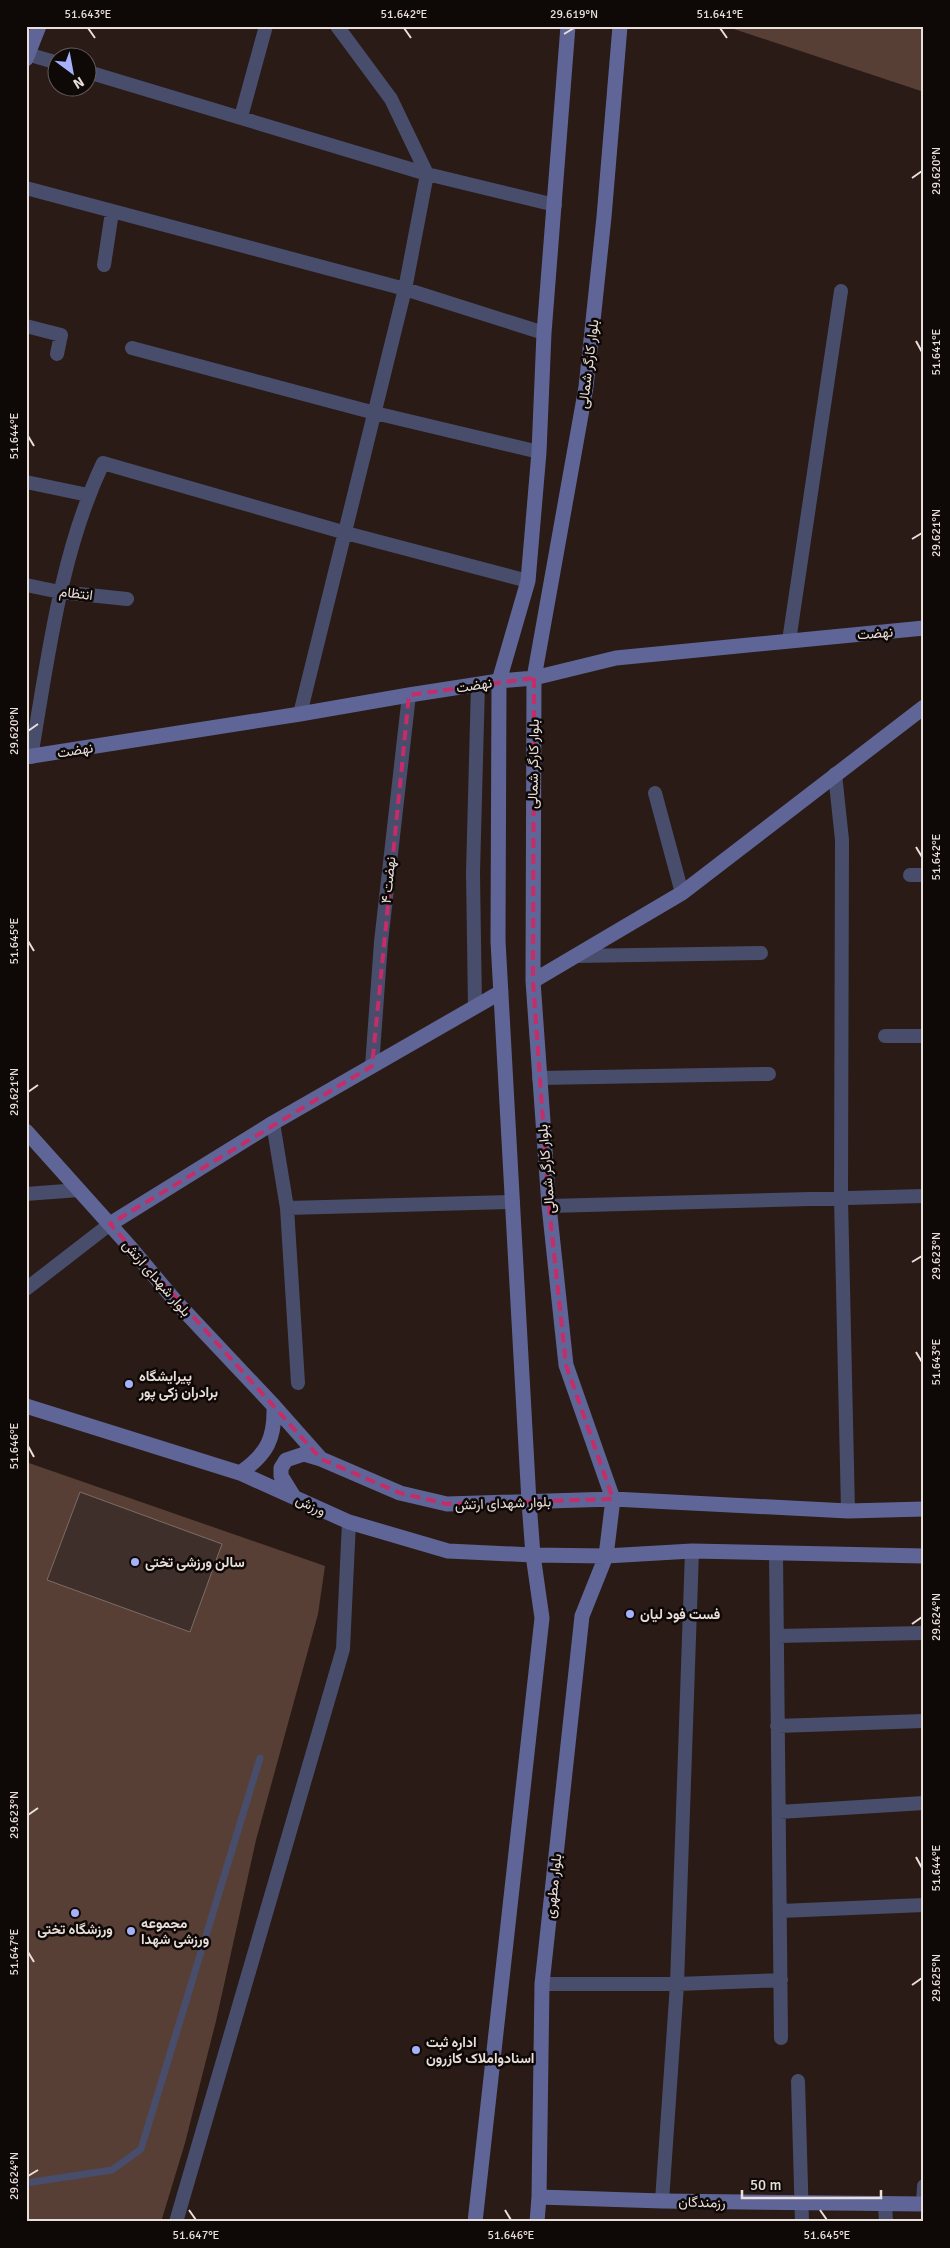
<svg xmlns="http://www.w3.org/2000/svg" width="950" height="2248" viewBox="0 0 950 2248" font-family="Signika,Vazirmatn,sans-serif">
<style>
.green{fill:#583f36}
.building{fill:#3f2f2a;stroke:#7d6b65}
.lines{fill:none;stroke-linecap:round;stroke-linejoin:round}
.lane{stroke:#484d6c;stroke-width:7}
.street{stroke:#484d6c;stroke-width:14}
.secondary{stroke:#5f6697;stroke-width:15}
.marked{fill:none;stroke:#c62c68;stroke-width:4;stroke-dasharray:10 6;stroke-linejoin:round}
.ticks{fill:none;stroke:#e8deda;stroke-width:2}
.poi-dot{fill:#a6b1fc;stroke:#0e0806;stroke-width:2}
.labels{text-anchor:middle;stroke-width:5;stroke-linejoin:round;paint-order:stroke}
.street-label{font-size:14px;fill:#e8deda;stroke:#0e0806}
.poi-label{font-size:14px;font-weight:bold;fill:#e8deda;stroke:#0e0806;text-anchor:start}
.neatline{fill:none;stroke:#e8deda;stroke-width:2}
.ticks-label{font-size:12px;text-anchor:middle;fill:#e8deda}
</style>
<rect width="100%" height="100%" fill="#2a1b16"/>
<!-- green -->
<path class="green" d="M725,26H924V92Z
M26,1462L325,1566L318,1614L256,1840L216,2021L185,2143L161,2222H26Z"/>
<!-- building -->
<path class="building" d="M80,1492L222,1544L190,1632L47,1580Z"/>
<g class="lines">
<!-- lane -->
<path class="lane" d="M26,2183L112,2170L141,2149L260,1758"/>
<!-- street -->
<path class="street" d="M337,26L391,99L427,174L555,205
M27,54L58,63
M88,72L427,174L405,289L300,714
M241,117L266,26
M26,188L405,289L544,333
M104,265L112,212
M26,326L61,335L57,354
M132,348L375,413L539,452
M26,482L88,495
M26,585L60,592L127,599
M789,641L841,291
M31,757C48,658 60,554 103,463L346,533L528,581
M835,774L842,840L841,1198L848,1511
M655,793L682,893
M910,875H924
M575,956L761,953
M475,1007L473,873L478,684
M885,1036H924
M372,1066L381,942L409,695
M539,1078L769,1074
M273,1123L287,1208L298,1383
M26,1194L79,1190
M549,1206L924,1196
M287,1208L513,1202
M26,1289L110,1224
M776,1554L781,2038
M777,1636L924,1633
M777,1726L924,1721
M779,1812L924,1803
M780,1911L924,1905
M542,1984H677L781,1980
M798,2081L802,2222
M662,2201L677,1984L692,1551
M885,2204L886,2222
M923,2204L924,2186
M176,2222L343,1649L349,1522"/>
<!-- secondary -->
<path class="secondary" d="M26,59L39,26
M26,757L300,714L409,695L499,681L534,678L616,658L924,628
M533,981L682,893L924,707
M26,1131L130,1247L177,1303L274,1406L321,1459L400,1493L447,1504L613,1499L848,1511L924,1509
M110,1224L273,1123L501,992
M26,1406L240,1473L349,1522L448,1551L533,1555L606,1556L692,1551L924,1556
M240,1473C267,1454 275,1439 274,1406
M294,1497L281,1476V1468L286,1460L304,1454L321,1459
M539,2197L662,2201L924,2204
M475,2222L542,1618L533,1555L529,1502L498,941L499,681L528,581L539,452L544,333L568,26
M537,2222L539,2197L542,1984L582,1616L606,1556L613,1499L566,1365L549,1206L533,981L534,678L586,387L604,217L620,26"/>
</g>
<!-- marked area -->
<path class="marked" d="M534,678L533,981L549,1206L566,1365L613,1499L447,1504L400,1493L321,1459L110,1224L372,1066L409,695Z"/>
<!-- ticks -->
<path class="ticks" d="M88,28L95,38M404,28L411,38M720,28L727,38M564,34L574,28M912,178L922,171M916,341L922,352M28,436L34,446M912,539L922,533M28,731L38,724M916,847L922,857M28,941L34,951M28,1092L38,1085M912,1262L922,1256M916,1352L922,1362M28,1446L34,1457M912,1624L922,1617M28,1815L38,1808M916,1857L922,1868M28,1952L34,1962M912,1985L922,1978M28,2176L38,2170M189,2210L196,2220M505,2210L511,2220M820,2210L827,2220"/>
<!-- markers -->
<g class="poi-dot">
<circle cx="129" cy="1384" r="5"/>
<circle cx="135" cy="1562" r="5"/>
<circle cx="630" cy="1614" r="5"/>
<circle cx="75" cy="1913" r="5"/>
<circle cx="131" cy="1931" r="5"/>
<circle cx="416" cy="2050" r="5"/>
</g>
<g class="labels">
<!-- street labels -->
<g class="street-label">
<text transform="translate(588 364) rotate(-83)" y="5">بلوار کارگر شمالی</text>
<text transform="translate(76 593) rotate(7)" y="5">انتظام</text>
<text transform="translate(875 633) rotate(-5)" y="5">نهضت</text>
<text transform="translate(474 685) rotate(-9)" y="5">نهضت</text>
<text transform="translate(75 750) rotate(-9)" y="5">نهضت</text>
<text transform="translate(533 764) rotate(-89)" y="5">بلوار کارگر شمالی</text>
<text transform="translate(388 880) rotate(-84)" y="5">نهضت ۴</text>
<text transform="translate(546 1169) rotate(-95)" y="5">بلوار کارگر شمالی</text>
<text transform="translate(157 1278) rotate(49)" y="5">بلوار شهدای ارتش</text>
<text transform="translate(503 1503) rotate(-2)" y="5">بلوار شهدای ارتش</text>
<text transform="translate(311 1505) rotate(26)" y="5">ورزش</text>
<text transform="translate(553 1886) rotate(-84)" y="5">بلوار مطهری</text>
<text transform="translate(702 2202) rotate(1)" y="5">رزمندگان</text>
</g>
<!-- poi labels -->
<g class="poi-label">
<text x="139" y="1381">پیرایشگاه<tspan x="139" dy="16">برادران زکی پور</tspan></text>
<text x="145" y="1567">سالن ورزشی تختی</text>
<text x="640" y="1619">فست فود لیان</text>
<text x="141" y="1928">مجموعه<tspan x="141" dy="16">ورزشی شهدا</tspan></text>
<text x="75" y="1934" text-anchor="middle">ورزشگاه تختی</text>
<text x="426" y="2047">اداره ثبت<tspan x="426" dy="16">اسنادواملاک کازرون</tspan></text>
</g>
</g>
<!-- border -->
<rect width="950" height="2248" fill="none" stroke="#0e0806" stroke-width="55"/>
<!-- north arrow -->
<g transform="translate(72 72) rotate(148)"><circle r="24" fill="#0e0806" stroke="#655e5b"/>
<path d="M0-4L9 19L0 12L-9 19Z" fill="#a6b1fc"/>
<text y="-8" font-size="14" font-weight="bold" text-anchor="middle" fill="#e8deda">N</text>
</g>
<!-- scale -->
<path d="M742 2190v8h139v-8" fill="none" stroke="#e8deda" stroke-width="2.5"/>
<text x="750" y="2190" font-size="15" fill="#e8deda" stroke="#0e0806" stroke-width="4" paint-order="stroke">50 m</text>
<rect x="28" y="28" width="894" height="2192" class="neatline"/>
<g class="ticks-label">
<text x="88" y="18">51.643°E</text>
<text x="404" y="18">51.642°E</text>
<text x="574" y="18">29.619°N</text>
<text x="720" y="18">51.641°E</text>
<text transform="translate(936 171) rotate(-90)" y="4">29.620°N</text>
<text transform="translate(936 352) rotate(-90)" y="4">51.641°E</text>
<text transform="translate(14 436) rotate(-90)" y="4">51.644°E</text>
<text transform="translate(936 533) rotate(-90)" y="4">29.621°N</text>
<text transform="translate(14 731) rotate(-90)" y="4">29.620°N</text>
<text transform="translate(936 857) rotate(-90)" y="4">51.642°E</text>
<text transform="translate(14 941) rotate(-90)" y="4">51.645°E</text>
<text transform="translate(14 1092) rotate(-90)" y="4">29.621°N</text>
<text transform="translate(936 1256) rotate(-90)" y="4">29.623°N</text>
<text transform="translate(936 1362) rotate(-90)" y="4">51.643°E</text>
<text transform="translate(14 1446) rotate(-90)" y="4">51.646°E</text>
<text transform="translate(936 1617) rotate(-90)" y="4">29.624°N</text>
<text transform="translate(14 1815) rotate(-90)" y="4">29.623°N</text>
<text transform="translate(936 1868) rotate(-90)" y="4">51.644°E</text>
<text transform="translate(14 1952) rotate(-90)" y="4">51.647°E</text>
<text transform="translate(936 1978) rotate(-90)" y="4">29.625°N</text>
<text transform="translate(14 2176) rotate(-90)" y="4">29.624°N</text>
<text x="196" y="2239">51.647°E</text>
<text x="511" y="2239">51.646°E</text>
<text x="827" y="2239">51.645°E</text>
</g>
</svg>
